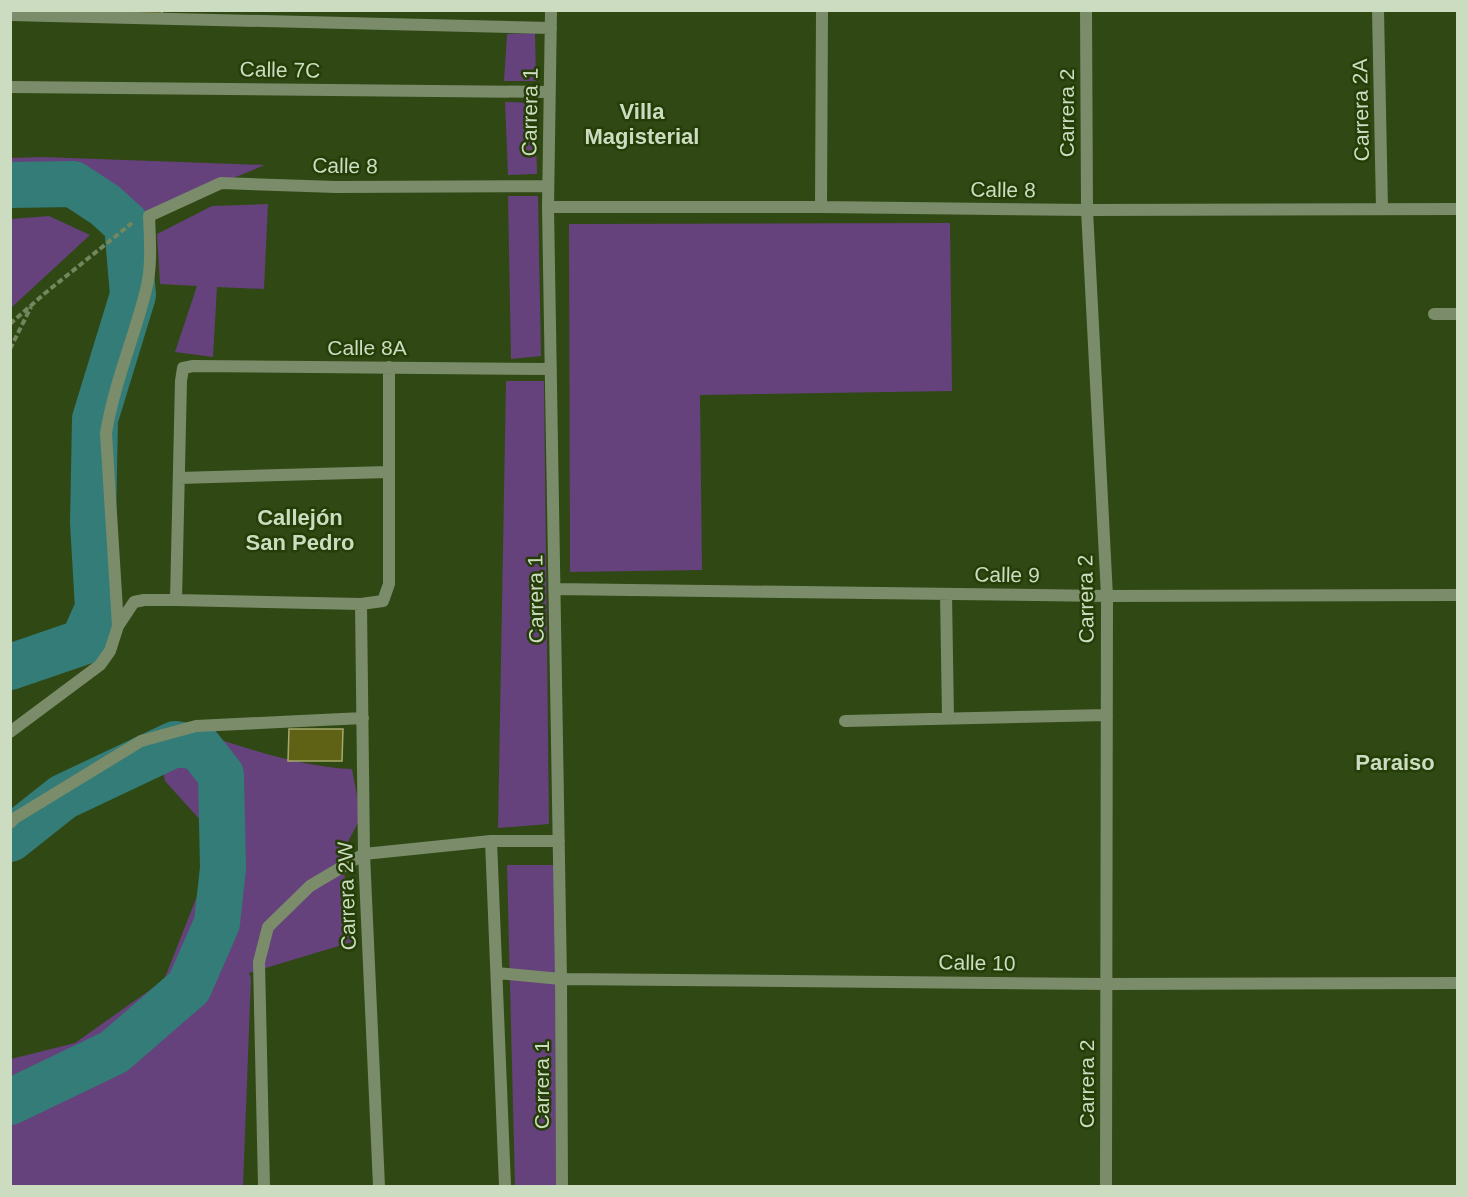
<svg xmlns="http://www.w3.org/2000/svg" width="1468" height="1197" viewBox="0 0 1468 1197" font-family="Helvetica,sans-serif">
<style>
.green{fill:#65427b}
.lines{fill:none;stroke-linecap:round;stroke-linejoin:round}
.river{stroke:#337c78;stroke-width:46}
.building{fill:#5f6214;stroke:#a5a96b;stroke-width:1.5}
.path{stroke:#72875e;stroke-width:4;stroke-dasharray:6 3;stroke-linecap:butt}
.minor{stroke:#7a8c6a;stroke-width:12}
.labels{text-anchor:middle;stroke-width:5;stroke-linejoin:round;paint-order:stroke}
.street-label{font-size:21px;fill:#ccdcc0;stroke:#253d07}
.neighbourhood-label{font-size:22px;font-weight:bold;fill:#ccdcc0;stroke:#253d07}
</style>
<rect width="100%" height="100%" fill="#2f4814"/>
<!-- green -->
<path class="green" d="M535,33L536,81H504L507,34Z
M505,102L535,103L537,174L508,175Z
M43,157L265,165L178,201L149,216C137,206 125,195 112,187C81,169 44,170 11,176L10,158Z
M508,196H538L541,356L511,359Z
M268,204L264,289L217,287L213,357L175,352L197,286L160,284L157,234L212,206Z
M49,216L90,235L11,308V219Z
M950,223L952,391L700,395L702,570L570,572L569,224Z
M506,381H544L549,824L498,828Z
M205,735C253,750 301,767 352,769L361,817L342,853L352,942L249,973L251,978L243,1186H11V1059L75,1043L164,980L201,886L202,822L165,781L157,744Z
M507,865H555L556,1186H515Z"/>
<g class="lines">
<!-- river -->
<path class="river" d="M10,185L73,184L105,205L127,225L133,295L95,419L93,523L98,608L83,642L10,667
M10,839L63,797L175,744L199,747L221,775L223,868L217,923L189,987L114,1052L10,1102"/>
</g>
<!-- building -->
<path class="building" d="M74,10H162V15L74,12Z
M289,729H343L342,761H288Z"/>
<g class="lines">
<!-- path -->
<path class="path" d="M10,324L44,294L132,223
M10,349L31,307"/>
<!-- minor -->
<path class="minor" d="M551,10L548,207L561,979L562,1186
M1086,10L1087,210L1107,596L1106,1186
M1378,10L1382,209
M10,15L551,28
M10,87L549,92
M548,207H821L1087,210L1458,209
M821,207L822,10
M1434,314H1458
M179,478L388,472
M555,589L1107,596L1458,595
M946,594L948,718
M176,600L181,381L183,368L193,366L551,369
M361,604L364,854L379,1186
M118,626L106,433C114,384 134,338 146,290C152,266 150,241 149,216L221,183L336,187L548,186
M845,721L1107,715
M10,732L100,665L110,651L118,626L134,602L144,600H176L361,604L383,601L389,584V367
M10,823L15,818L141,741L196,726L363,718
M491,841L505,1186
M497,973L561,979L1107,984L1458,983
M264,1186L259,962L268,927L310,886L364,854L491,841H559"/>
</g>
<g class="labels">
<!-- street labels -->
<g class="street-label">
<text transform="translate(280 70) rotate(1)" y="7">Calle 7C</text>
<text transform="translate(1361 110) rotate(-91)" y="7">Carrera 2A</text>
<text transform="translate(530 112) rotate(-89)" y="7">Carrera 1</text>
<text transform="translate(1067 113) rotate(-90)" y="7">Carrera 2</text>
<text transform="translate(345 166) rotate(1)" y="7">Calle 8</text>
<text transform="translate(1003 190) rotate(1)" y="7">Calle 8</text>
<text x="367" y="355">Calle 8A</text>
<text transform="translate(1007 575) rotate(1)" y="7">Calle 9</text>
<text transform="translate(536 599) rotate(-91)" y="7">Carrera 1</text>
<text transform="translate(1086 599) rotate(-91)" y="7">Carrera 2</text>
<text transform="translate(347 896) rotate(-92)" y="7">Carrera 2W</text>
<text transform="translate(977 963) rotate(1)" y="7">Calle 10</text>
<text transform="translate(1087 1084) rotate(-90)" y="7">Carrera 2</text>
<text transform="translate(542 1085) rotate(-90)" y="7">Carrera 1</text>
</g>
<!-- neighbourhood labels -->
<g class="neighbourhood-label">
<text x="642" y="119">Villa<tspan x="642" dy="25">Magisterial</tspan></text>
<text x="300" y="525">Callejón<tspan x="300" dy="25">San Pedro</tspan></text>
<text x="1395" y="770">Paraiso</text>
</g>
</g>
<!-- border -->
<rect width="1468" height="1197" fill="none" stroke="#ccdcc0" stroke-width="24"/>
</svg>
